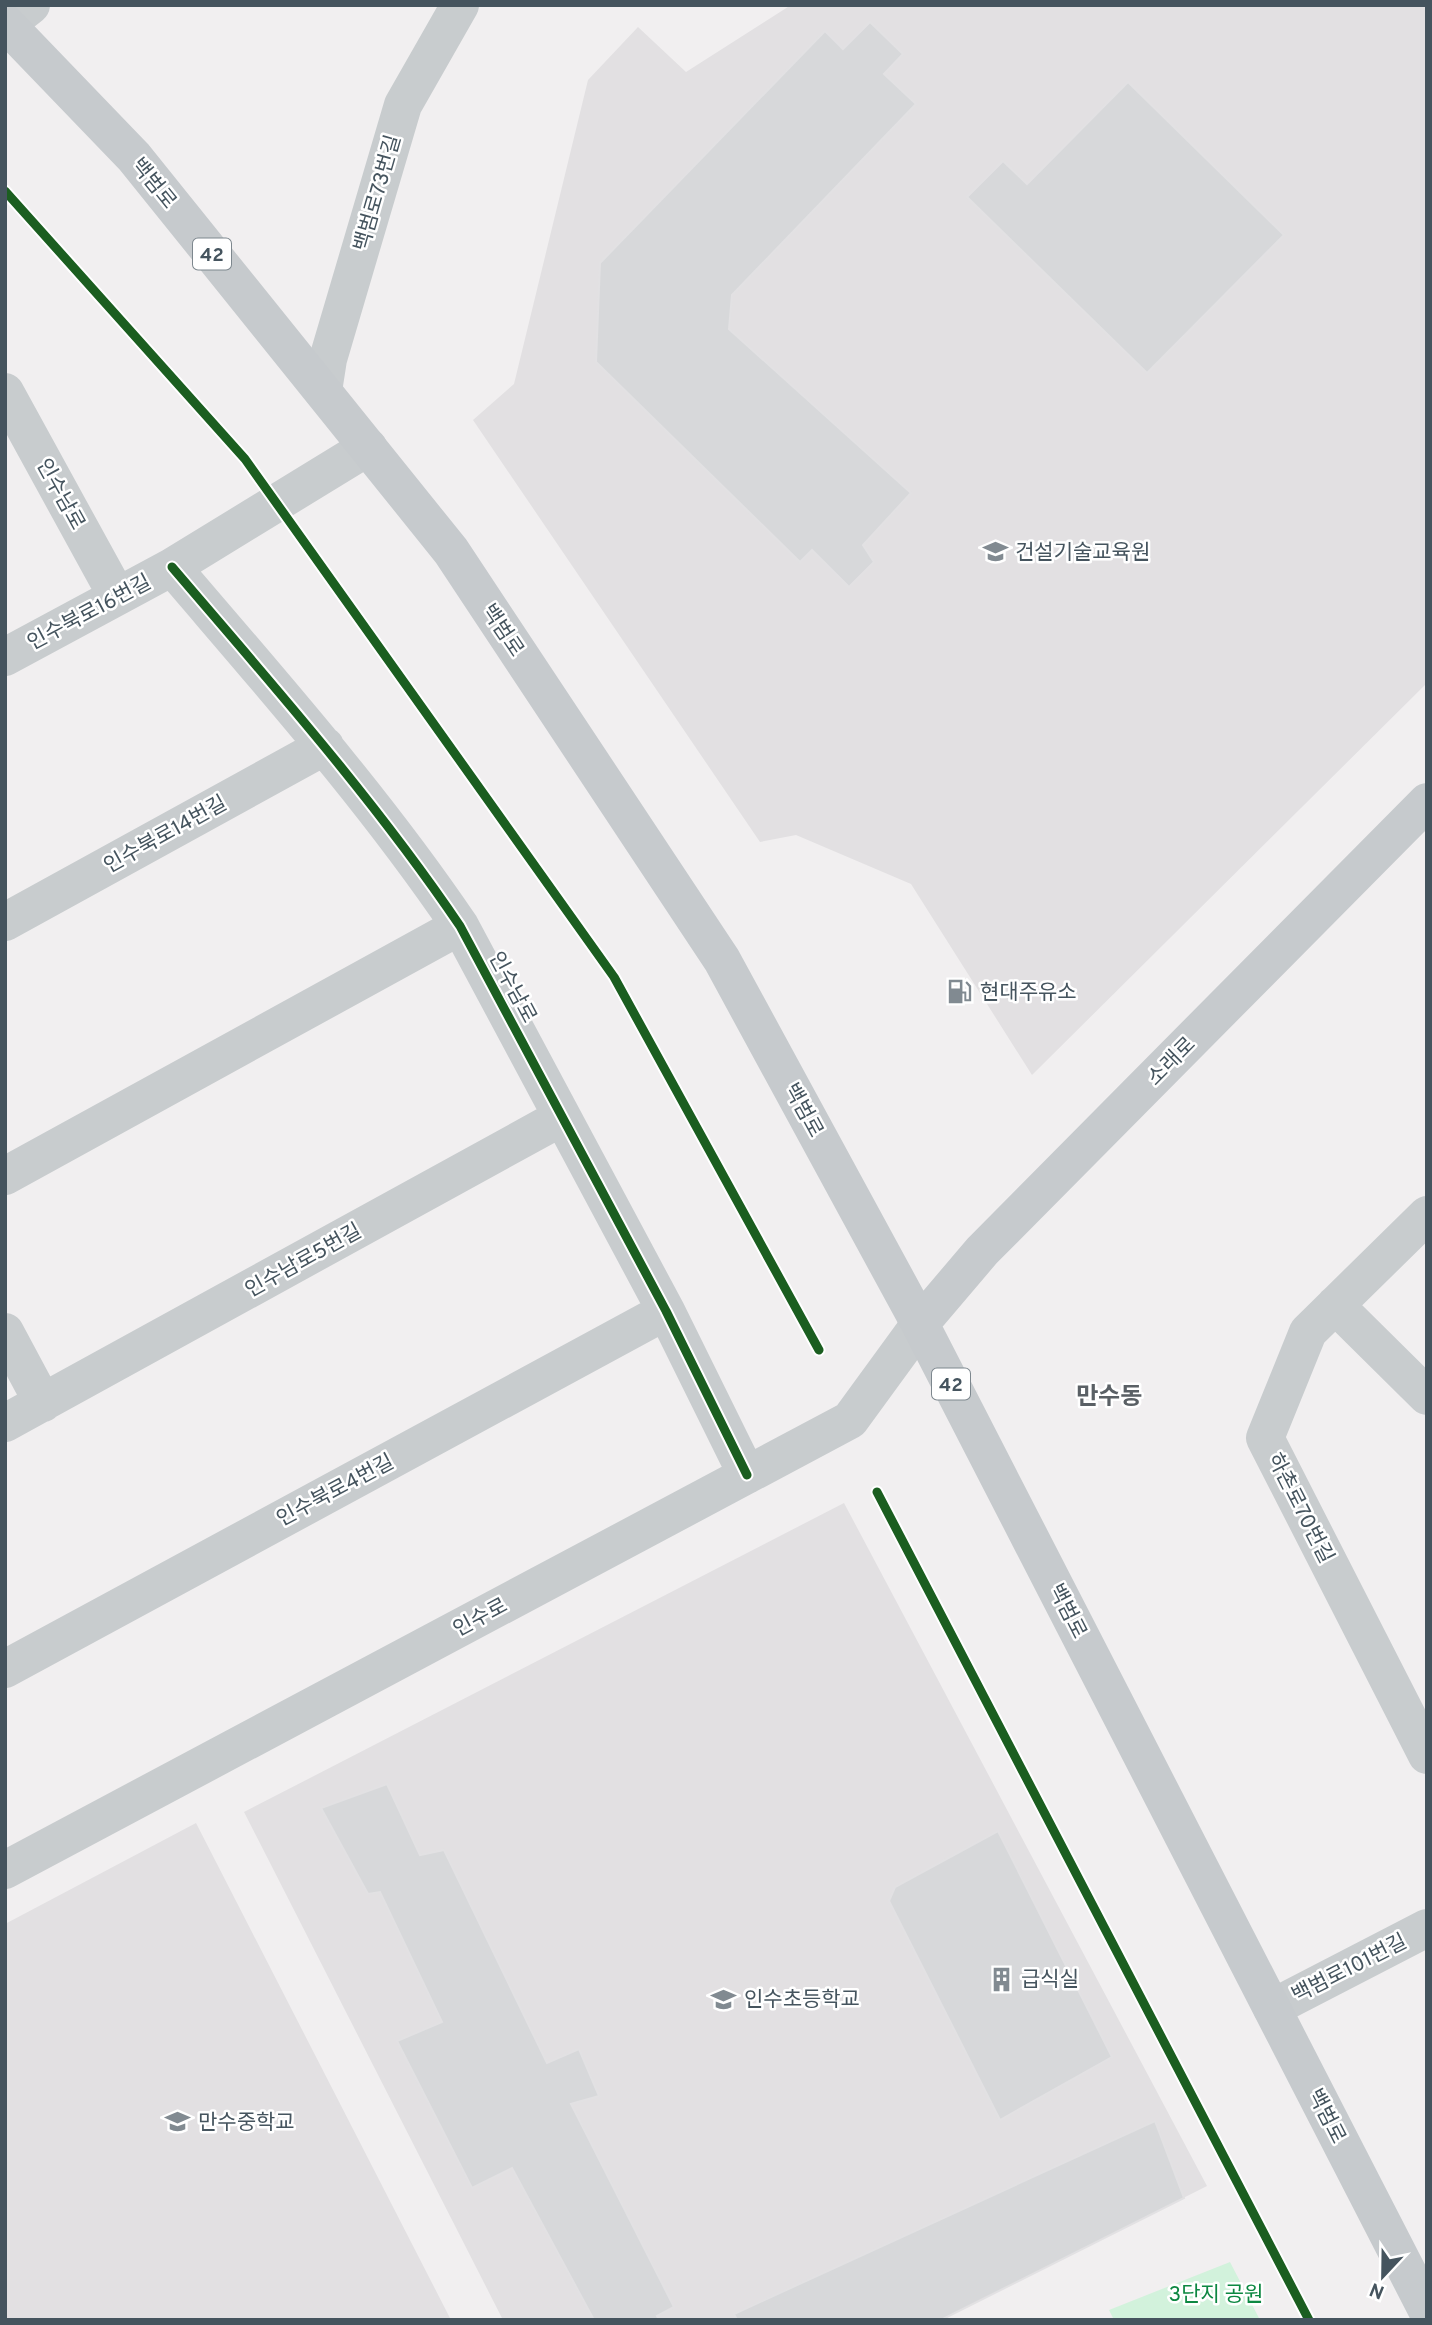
<svg xmlns="http://www.w3.org/2000/svg" width="1432" height="2325" viewBox="0 0 1432 2325" font-family="Overpass,'Noto Sans KR',sans-serif">
<style>
.education{fill:#e2e0e2}
.green{fill:#d2f2dc}
.building{fill:#d7d8da;stroke:#e2e1e3;stroke-width:2}
.lines{fill:none;stroke-linecap:round;stroke-linejoin:round}
.minor{stroke:#c8ccce;stroke-width:38}
.major{stroke:#c6cacd;stroke-width:38}
.cycleway-casing{stroke:#fff;stroke-width:13}
.cycleway{stroke:#1b5e20;stroke-width:9}
.labels{text-anchor:middle;stroke-width:5;stroke-linejoin:round;paint-order:stroke}
.shield{fill:#fff;stroke:#7d878e;stroke-width:2}
.shield-label{font-size:19px;font-weight:bold;fill:#45545e}
.street-label{font-size:21px;fill:#45545e;stroke:#fff}
.poi-label{font-size:21px;fill:#45545e;stroke:#fff;text-anchor:start}
.park-label{font-size:21px;fill:#0d8842;stroke:#fff}
.quarter-label{font-size:24px;font-weight:bold;fill:#5a6065;stroke:#fff}
</style>
<rect width="100%" height="100%" fill="#f1eff0"/>
<!-- education -->
<path class="education" d="M791,5H1427V683L1032,1075L911,884L796,835L760,842L473,420L514,384L588,80L638,27L686,72Z
M844,1503L1207,2186L941,2320H503L244,1812Z
M196,1823L451,2320H5V1924Z"/>
<!-- green -->
<path class="green" d="M1230,2262L1260,2320H1114L1109,2310Z"/>
<!-- building -->
<path class="building" d="M870,22L903,54L884,74L916,104L732,295L729,329L911,493L863,545L874,562L849,587L812,550L800,562L596,362L600,263L825,31L843,49Z
M1128,82L1284,235L1147,373L967,197L1003,161L1027,184Z
M387,1784L420,1855L444,1850L547,2063L579,2049L599,2096L571,2104L674,2307L657,2316L659,2320H594L512,2168L472,2188L397,2041L442,2022L380,1892L368,1894L321,1808Z
M998,1831L1112,2057L1000,2120L889,1901L895,1887Z
M1155,2121L1184,2198L941,2320H737L734,2314Z"/>
<g class="lines">
<!-- minor -->
<path class="minor" d="M7,24L31,5
M323,391L328,359L403,105L460,5
M5,392L117,596
M172,567C271,683 374,799 460,926L666,1311L747,1475
M5,657L172,567L368,447
M5,922L325,746
M5,1176L460,926
M1427,1215L1308,1332L1265,1438L1427,1755
M1335,1305L1427,1396
M5,1332L43,1403
M5,1423L562,1117
M5,1669L666,1311
M5,1870L850,1420L920,1324
M1272,2008L1427,1928"/>
<!-- major -->
<path class="major" d="M5,23L134,157L451,551L722,960L920,1324L1427,2310
M920,1324L982,1251L1427,802"/>
<defs>
<path id="cycleway" d="M5,191L245,459L614,977L819,1350
M172,567C271,683 374,799 460,926L666,1311L747,1475
M877,1492L1309,2320"/>
</defs>
<!-- cycleway casing -->
<use href="#cycleway" class="cycleway-casing"/>
<!-- cycleway -->
<use href="#cycleway" class="cycleway"/>
</g>
<!-- icons -->
<defs>
<symbol id="school-bare" viewBox="-9 -9 18 18"><path d="M0-5L7-2L0 1L-7-2ZM-4 1L0 2.5L4 1V4Q0 6-4 4Z" fill="#818a91" stroke="#fff" stroke-width="2.5" paint-order="stroke"/></symbol>
<symbol id="fuel-bare" viewBox="-9 -9 18 18"><path d="M-5.5-6h7V0h2V4h1.3V-2.5L3-4.5l.8-.8L6-3V5H2.5V1h-1V6h-7ZM-4.2-4.7v3.2H.2V-4.7Z" fill="#818a91" stroke="#fff" stroke-width="2.5" paint-order="stroke"/></symbol>
<symbol id="building-bare" viewBox="-9 -9 18 18"><path d="M-4-6H4V6H1V3H-1V6H-4ZM-2.5-4.3h1.7v1.8h-1.7ZM.8-4.3h1.7v1.8H.8ZM-2.5-1h1.7V.8h-1.7ZM.8-1h1.7V.8H.8Z" fill="#818a91" stroke="#fff" stroke-width="2.5" paint-order="stroke"/></symbol>
</defs>
<g fill-rule="evenodd">
<use href="#school-bare" x="978" y="534" width="35" height="35"/>
<use href="#fuel-bare" x="942" y="974" width="35" height="35"/>
<use href="#building-bare" x="984" y="1962" width="35" height="35"/>
<use href="#school-bare" x="706" y="1982" width="35" height="35"/>
<use href="#school-bare" x="160" y="2104" width="35" height="35"/>
</g>
<g class="labels">
<!-- shield labels -->
<g class="shield">
<rect x="193" y="238.5" width="38" height="31" rx="5"/>
<rect x="932" y="1368.5" width="38" height="31" rx="5"/>
</g>
<g class="shield-label">
<text x="212" y="261">42</text>
<text x="951" y="1391">42</text>
</g>
<!-- street labels -->
<g class="street-label">
<text transform="translate(154 183) rotate(51)" y="7">백범로</text>
<text transform="translate(377 193) rotate(-74)" y="7">백범로73번길</text>
<text transform="translate(61 494) rotate(61)" y="7">인수남로</text>
<text transform="translate(89 612) rotate(-28)" y="7">인수북로16번길</text>
<text transform="translate(503 630) rotate(56)" y="7">백범로</text>
<text transform="translate(165 834) rotate(-29)" y="7">인수북로14번길</text>
<text transform="translate(513 987) rotate(62)" y="7">인수남로</text>
<text transform="translate(1171 1061) rotate(-45)" y="7">소래로</text>
<text transform="translate(804 1110) rotate(61)" y="7">백범로</text>
<text transform="translate(303 1260) rotate(-29)" y="7">인수남로5번길</text>
<text transform="translate(335 1490) rotate(-28)" y="7">인수북로4번길</text>
<text transform="translate(1301 1508) rotate(63)" y="7">하촌로70번길</text>
<text transform="translate(1068 1611) rotate(63)" y="7">백범로</text>
<text transform="translate(480 1617) rotate(-28)" y="7">인수로</text>
<text transform="translate(1349 1968) rotate(-27)" y="7">백범로101번길</text>
<text transform="translate(1327 2116) rotate(63)" y="7">백범로</text>
</g>
<!-- poi labels -->
<g class="poi-label">
<text x="1015" y="559">건설기술교육원</text>
<text x="980" y="999">현대주유소</text>
<text x="1021" y="1986">급식실</text>
<text x="744" y="2006">인수초등학교</text>
<text x="198" y="2129">만수중학교</text>
</g>
<!-- park labels -->
<g class="park-label">
<text x="1216" y="2301">3단지 공원</text>
</g>
<!-- quarter labels -->
<g class="quarter-label">
<text x="1109" y="1404">만수동</text>
</g>
</g>
<!-- border -->
<rect width="1432" height="2325" fill="none" stroke="#45545e" stroke-width="14"/>
<!-- north arrow -->
<g transform="translate(1383 2276) rotate(202)" stroke="#ffffff" stroke-width="5" paint-order="stroke">
<path d="M0-5L12 26L0 18L-12 26Z" fill="#45545e"/>
<text y="-10" font-size="19" font-weight="bold" text-anchor="middle" fill="#45545e">N</text>
</g>
</svg>
